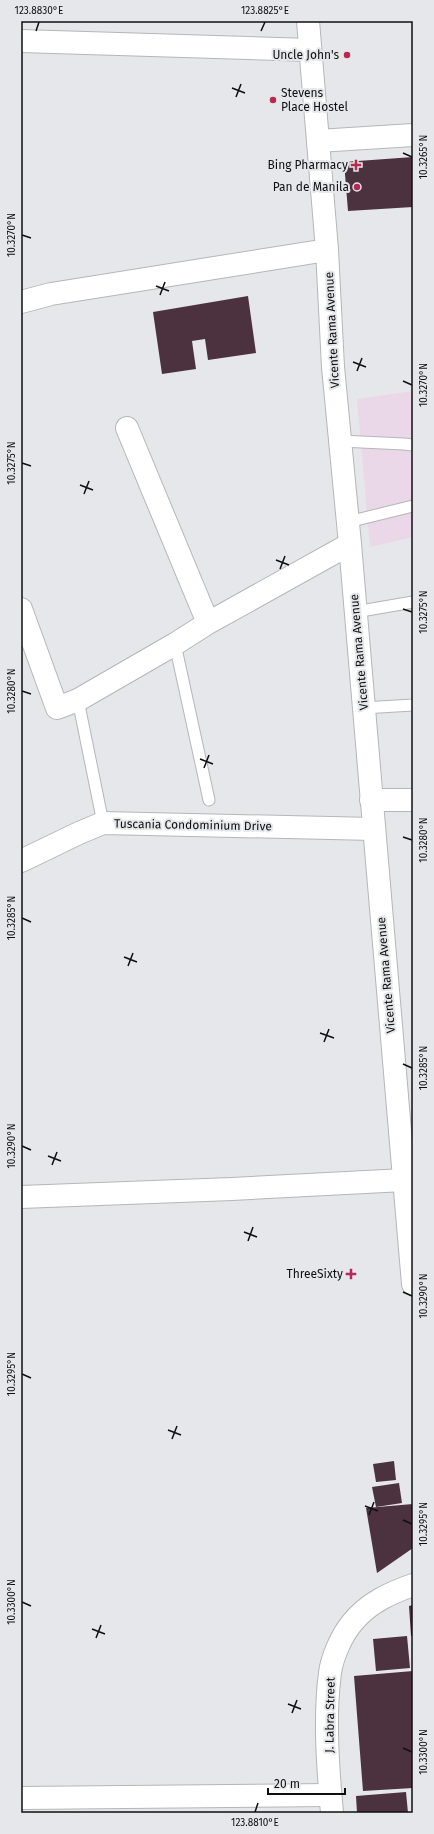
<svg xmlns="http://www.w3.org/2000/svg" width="434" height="1834" viewBox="0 0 434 1834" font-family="'Fira Sans',sans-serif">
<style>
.commercial{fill:#ead7e7}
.building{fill:#4c323e}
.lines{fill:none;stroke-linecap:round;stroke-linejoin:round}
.service-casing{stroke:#b5b6b8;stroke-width:13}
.minor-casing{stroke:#b5b6b8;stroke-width:24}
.secondary-casing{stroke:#b5b6b8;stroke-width:24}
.service{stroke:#fff;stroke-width:11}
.minor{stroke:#fff;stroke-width:22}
.secondary{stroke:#fff;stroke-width:22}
.ticks{fill:none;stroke:#0f0f10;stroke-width:1.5}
.poi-dot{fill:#b82853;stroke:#e6e7ea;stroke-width:1.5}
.labels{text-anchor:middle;stroke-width:4;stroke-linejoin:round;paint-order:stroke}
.poi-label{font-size:12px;fill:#0f0f10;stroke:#e6e7ea;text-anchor:end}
.street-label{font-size:12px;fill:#0f0f10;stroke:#e6e7ea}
.neatline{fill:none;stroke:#0f0f10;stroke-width:1.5}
.ticks-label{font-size:10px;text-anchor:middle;fill:#0f0f10}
</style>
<rect width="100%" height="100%" fill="#e6e7ea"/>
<!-- commercial -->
<path class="commercial" d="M413,391V537L370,547L357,399Z"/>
<!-- building -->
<path class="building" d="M413,157V207L348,211L344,162Z
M248,296L256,353L208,360L205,339L192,341L196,369L162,374L153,312Z
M394,1461L396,1480L376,1482L373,1464Z
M399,1483L402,1503L376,1507L372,1487Z
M413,1504V1548L377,1573L366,1508Z
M413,1605V1636H411L409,1606Z
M407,1636L410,1668L376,1671L373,1639Z
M413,1671V1788L363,1791L354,1676Z
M406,1792L408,1813H357L356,1796Z"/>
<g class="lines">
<defs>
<path id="service" d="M340,441L404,444L413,445
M348,522L413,506
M355,612L413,602
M175,644L209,800
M78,700L103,823
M363,708L413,705"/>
<path id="minor" d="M21,41L310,50
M318,141L413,135
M21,302L51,294L327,250
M127,428L208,623
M21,609L57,708L78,700L175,644L208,623L350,544
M371,800H413
M21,861L79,833L103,823L374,829
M21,1197L232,1189L404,1180
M21,1798L330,1795"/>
<path id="secondary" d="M308,21L327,250L333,367L350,544L413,1284
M332,1813C328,1769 324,1717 330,1673C332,1657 342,1635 352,1623C368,1603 390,1593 413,1585"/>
</defs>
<!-- service casing -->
<use href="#service" class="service-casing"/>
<!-- minor casing -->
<use href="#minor" class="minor-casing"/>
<!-- secondary casing -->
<use href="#secondary" class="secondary-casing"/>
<!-- service -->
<use href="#service" class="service"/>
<!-- minor -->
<use href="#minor" class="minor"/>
<!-- secondary -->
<use href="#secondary" class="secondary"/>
</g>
<!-- ticks -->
<path class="ticks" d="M36,31L39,22M261,31L265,22M232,88L245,93M236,97L241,84M403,153L412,157M22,235L31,238M156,286L169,291M160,295L165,282M353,362L366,367M357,371L362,358M403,381L412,385M22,463L31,466M80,485L93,490M84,494L89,481M276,560L289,565M280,569L285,556M403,609L412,612M22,691L31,694M200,759L213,764M204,768L209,755M403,837L412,840M22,918L31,922M124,957L137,962M128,966L133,953M320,1033L334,1038M324,1042L329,1029M403,1064L412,1068M22,1146L31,1150M48,1156L61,1161M52,1165L57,1152M244,1232L257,1237M248,1241L253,1227M403,1292L412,1296M22,1374L31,1378M168,1430L181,1435M172,1439L177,1426M365,1506L378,1511M369,1515L374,1502M403,1520L412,1524M22,1602L31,1606M92,1629L105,1634M96,1638L101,1625M288,1704L301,1709M292,1713L297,1700M403,1748L412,1752M255,1812L258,1803"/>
<!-- markers -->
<g class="poi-dot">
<circle cx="347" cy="55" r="4"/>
<circle cx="273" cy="100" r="4"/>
<path d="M354 159h4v4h4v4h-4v4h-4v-4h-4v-4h4z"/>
<circle cx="357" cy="187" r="4"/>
<path d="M349 1268h4v4h4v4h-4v4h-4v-4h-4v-4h4z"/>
</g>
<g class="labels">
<!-- poi labels -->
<g class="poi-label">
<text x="339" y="59">Uncle John's</text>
<text x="281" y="97" text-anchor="start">Stevens<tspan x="281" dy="14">Place Hostel</tspan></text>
<text x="348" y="169">Bing Pharmacy</text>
<text x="349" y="191">Pan de Manila</text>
<text x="343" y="1278">ThreeSixty</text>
</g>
<!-- street labels -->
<g class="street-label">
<text transform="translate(332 330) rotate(-93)" y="4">Vicente Rama Avenue</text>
<text transform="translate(359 652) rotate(-95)" y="4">Vicente Rama Avenue</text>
<text transform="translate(193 825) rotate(1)" y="4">Tuscania Condominium Drive</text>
<text transform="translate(386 975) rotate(-95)" y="4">Vicente Rama Avenue</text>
<text transform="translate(330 1715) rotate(-89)" y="4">J. Labra Street</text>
</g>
</g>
<!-- border -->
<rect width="434" height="1834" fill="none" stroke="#e6e7ea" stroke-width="44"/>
<!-- scale -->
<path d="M268 1788v6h77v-6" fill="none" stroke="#0f0f10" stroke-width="2"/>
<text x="274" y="1788" font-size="12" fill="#0f0f10" stroke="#e6e7ea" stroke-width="3" paint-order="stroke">20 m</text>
<rect x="22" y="22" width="390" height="1790" class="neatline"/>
<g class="ticks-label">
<text x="39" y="14">123.8830°E</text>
<text x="265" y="14">123.8825°E</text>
<text transform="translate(423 157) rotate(-90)" y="4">10.3265°N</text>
<text transform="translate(11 235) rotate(-90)" y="4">10.3270°N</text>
<text transform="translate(423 385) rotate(-90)" y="4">10.3270°N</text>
<text transform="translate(11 463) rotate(-90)" y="4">10.3275°N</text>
<text transform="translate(423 612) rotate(-90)" y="4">10.3275°N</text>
<text transform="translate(11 691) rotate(-90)" y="4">10.3280°N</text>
<text transform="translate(423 840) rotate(-90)" y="4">10.3280°N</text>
<text transform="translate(11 918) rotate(-90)" y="4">10.3285°N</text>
<text transform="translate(423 1068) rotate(-90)" y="4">10.3285°N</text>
<text transform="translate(11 1146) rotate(-90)" y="4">10.3290°N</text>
<text transform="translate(423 1296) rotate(-90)" y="4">10.3290°N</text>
<text transform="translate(11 1374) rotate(-90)" y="4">10.3295°N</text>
<text transform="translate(423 1524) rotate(-90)" y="4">10.3295°N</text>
<text transform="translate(11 1602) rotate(-90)" y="4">10.3300°N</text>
<text transform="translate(423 1752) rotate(-90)" y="4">10.3300°N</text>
<text x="255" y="1826">123.8810°E</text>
</g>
</svg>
